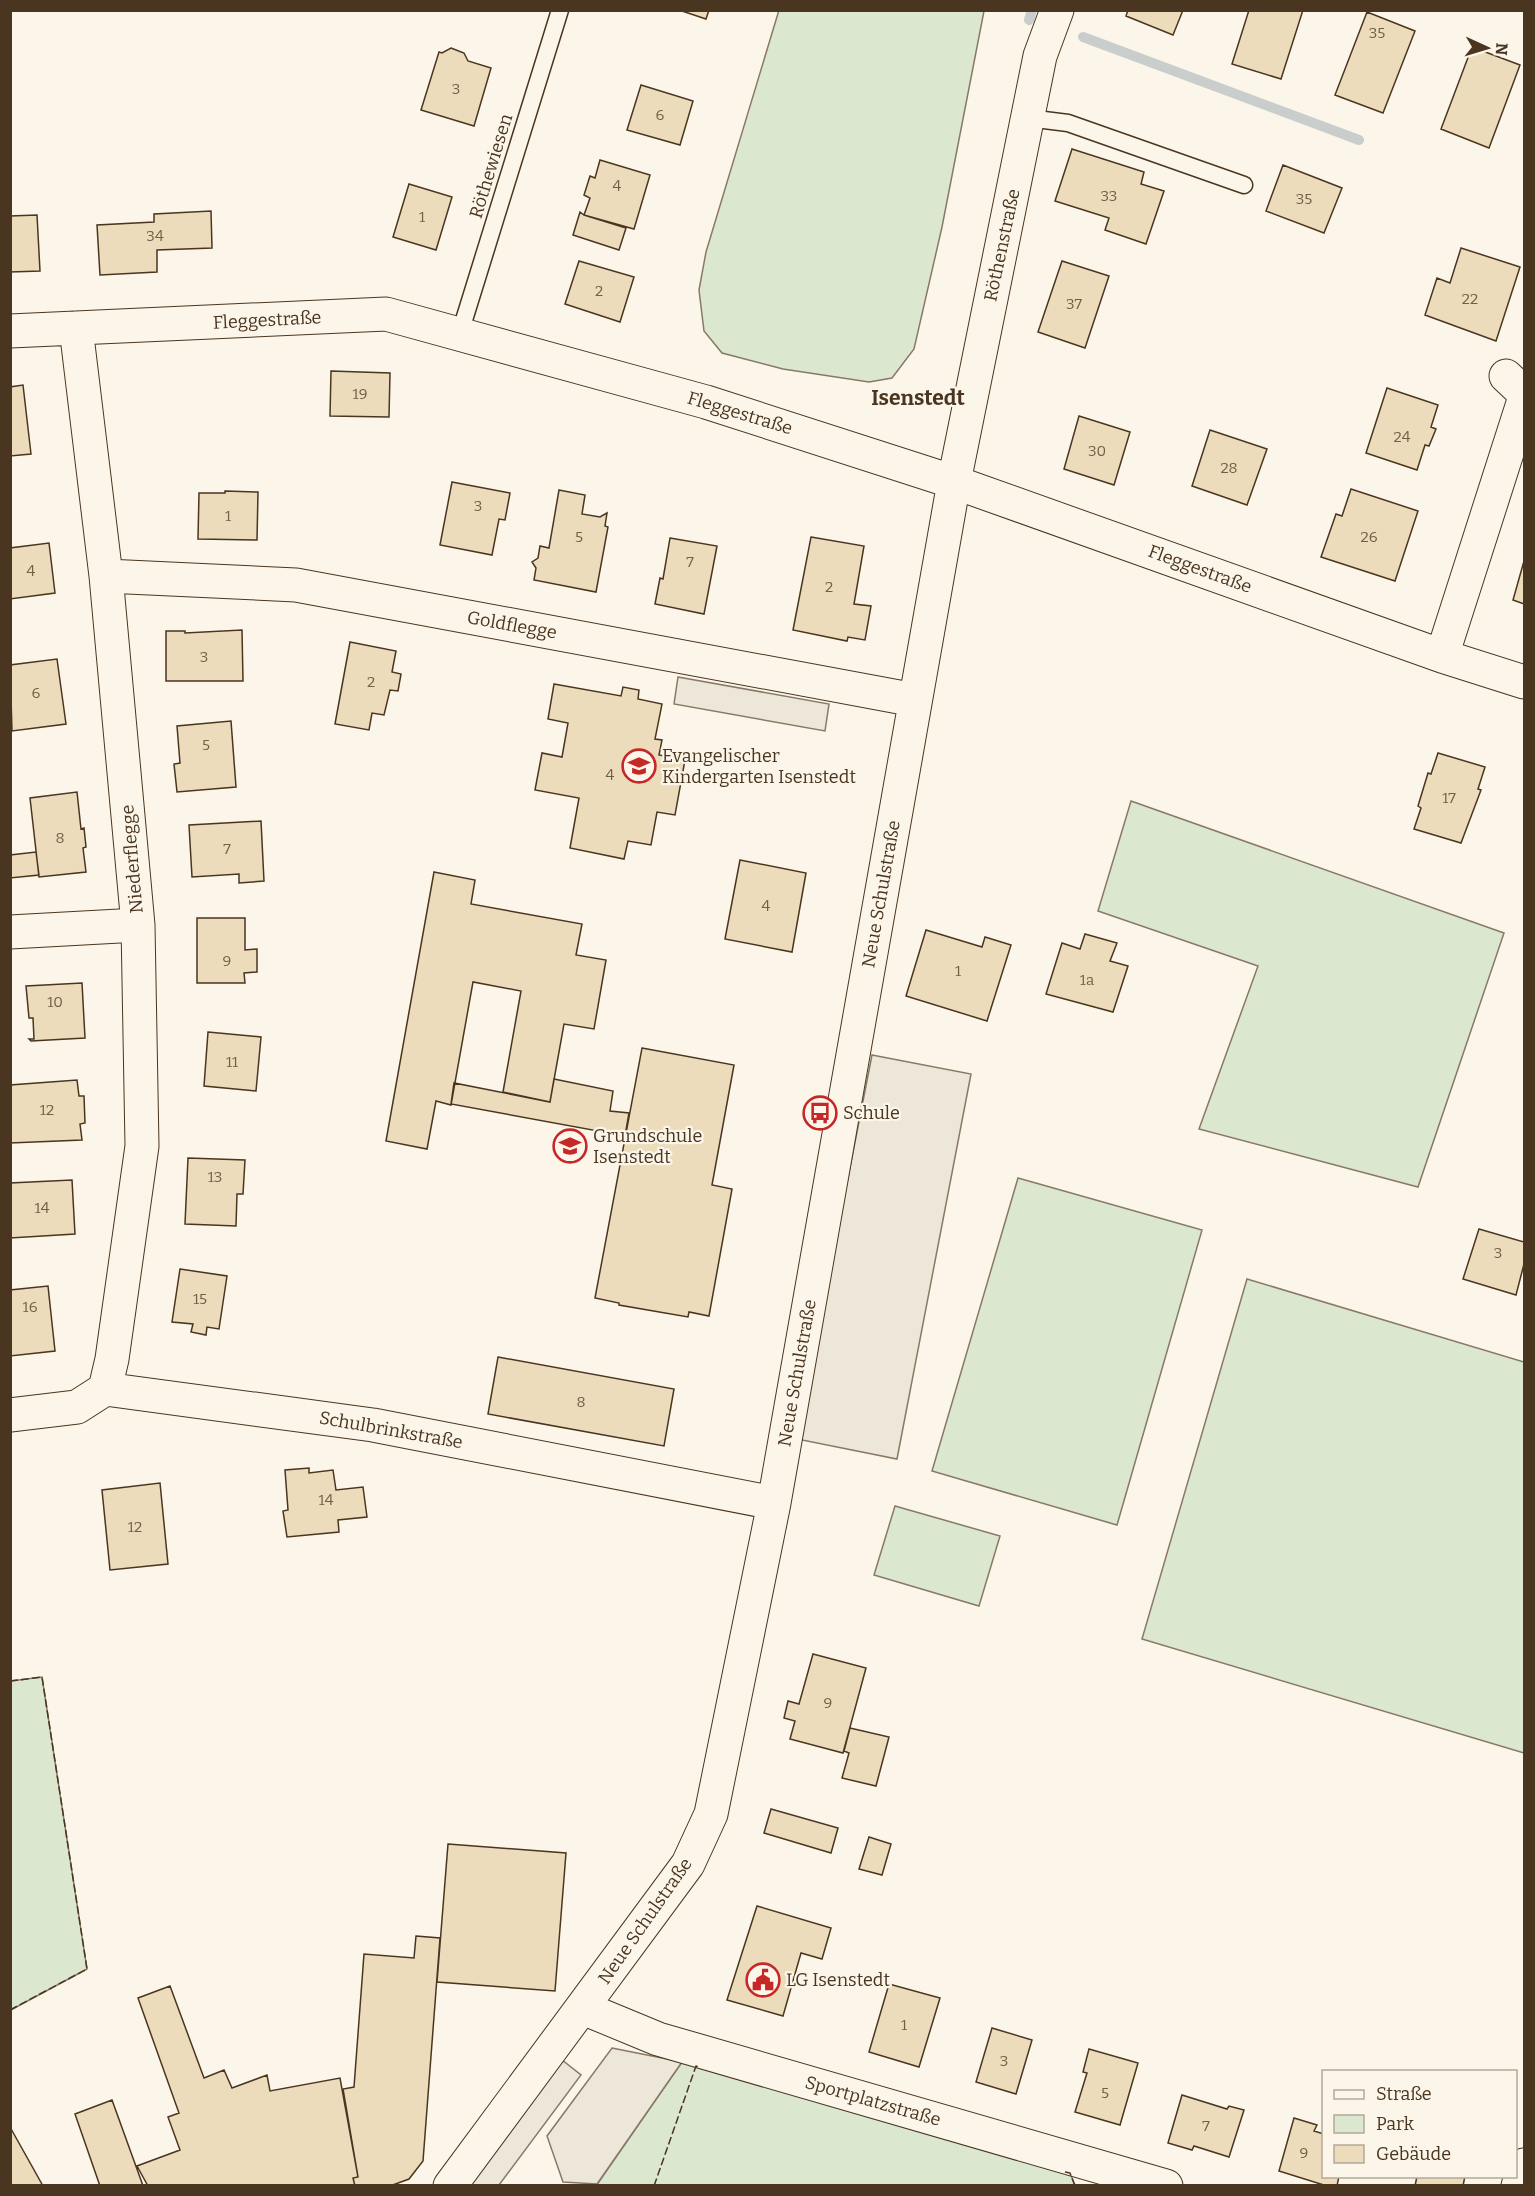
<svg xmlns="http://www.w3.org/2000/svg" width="1535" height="2196" viewBox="0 0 1535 2196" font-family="Bitter,serif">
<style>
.green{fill:#dce7d0;stroke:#887966;stroke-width:1.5}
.parking{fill:#ede7d9;stroke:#887966;stroke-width:1.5}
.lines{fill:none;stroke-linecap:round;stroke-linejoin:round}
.stream{stroke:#c9cecd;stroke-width:10}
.building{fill:#ecdcbc;stroke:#4a3520;stroke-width:1.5}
.service-casing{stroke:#4a3520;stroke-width:19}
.minor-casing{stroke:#4a3520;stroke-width:35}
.service{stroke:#fbf6e9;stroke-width:16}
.minor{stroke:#fbf6e9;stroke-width:33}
.fence{stroke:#4a3520;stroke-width:1.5;stroke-dasharray:8 3;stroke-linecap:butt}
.labels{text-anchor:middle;stroke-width:4.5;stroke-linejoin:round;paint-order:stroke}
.number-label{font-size:15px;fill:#725f47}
.street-label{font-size:18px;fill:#4a3520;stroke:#fbf6e9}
.poi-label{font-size:18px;fill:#4a3520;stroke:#fbf6e9;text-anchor:start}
.quarter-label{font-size:21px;font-weight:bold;fill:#4a3520;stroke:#fbf6e9}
</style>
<rect width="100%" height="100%" fill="#fbf6e9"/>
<!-- green -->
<path class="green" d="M779,10L984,11L942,227L914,349L892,378L869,382L783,369L722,353L704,331L699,290L706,252Z
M1131,801L1504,933L1418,1187L1199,1129L1258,966L1098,911Z
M1018,1178L1202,1230L1117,1525L932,1471Z
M1247,1279L1524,1362V1753L1142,1639Z
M895,1506L1000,1536L979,1606L874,1575Z
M42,1677L87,1969L11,2010V1681Z
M682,2062L1070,2173L1075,2185L596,2186Z"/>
<!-- parking -->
<path class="parking" d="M678,677L829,704L825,731L674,704Z
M872,1055L971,1074L897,1459L797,1439Z
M612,2048L682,2062L597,2184L563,2182L547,2136Z
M557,2056L581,2075L499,2185L463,2186Z"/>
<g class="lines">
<!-- stream -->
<path class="stream" d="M1029,20L1032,10
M1083,37L1359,140"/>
</g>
<!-- building -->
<path class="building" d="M679,10H709L706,19Z
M1128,10H1183L1173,35L1126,16Z
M1249,10H1303L1281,79L1232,64Z
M1367,12L1415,31L1383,113L1335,95Z
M1472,47L1520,65L1489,148L1441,129Z
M451,48L464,53L468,61L491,68L474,126L421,110L439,52L442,53Z
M641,85L693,101L680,145L627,130Z
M1072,149L1144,172L1141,184L1164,191L1146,244L1105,230L1109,218L1055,201Z
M600,160L650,175L634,229L584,215L590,198L584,195L590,176L595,178Z
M1283,165L1342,188L1324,233L1266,211Z
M409,184L452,197L436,250L393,237Z
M211,211L212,248L157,250V272L100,275L97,225L154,222V214Z
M580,212L584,215L626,228L619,250L573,235Z
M37,215L40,271L10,272V216Z
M1461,248L1520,267L1496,341L1425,315L1437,278L1450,283Z
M579,261L634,277L620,322L565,304Z
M1062,261L1109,276L1085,348L1038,332Z
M331,371L390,373L389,417L330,416Z
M23,385L31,454L10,456V387Z
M1387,388L1438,405L1431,427L1436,429L1429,446L1425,445L1417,470L1366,453Z
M1079,416L1130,432L1114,485L1064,469Z
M1210,430L1267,449L1247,505L1192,486Z
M452,482L510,493L505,520L499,519L492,555L440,545Z
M1351,489L1418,511L1395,581L1321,557L1336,514L1342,516Z
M559,490L585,495L582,514L600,517L607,513L605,526L608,527L596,592L534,580L536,568L532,562L538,558L540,546L549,548Z
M225,491L258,492L257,540L198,539L199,493H225Z
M811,537L864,546L854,604L871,606L865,640L848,637L847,641L793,630Z
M670,538L717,546L704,614L655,604L660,578L663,579Z
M49,543L55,593L10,599V548Z
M1524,561V604L1513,600Z
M242,630L243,681H166V631H185V633Z
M350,642L396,651L392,672L401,674L398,691L390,690L384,715L372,713L369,730L335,724Z
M57,659L66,724L12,731L10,665Z
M554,684L621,696L623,687L639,690L638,699L662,704L655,739L662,740L659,755L685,760L675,815L657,812L651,845L628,841L624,859L570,848L579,798L535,790L542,753L562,757L568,723L548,719Z
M231,721L236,787L177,792L174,764L180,763L177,726Z
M1438,753L1485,767L1478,789L1481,790L1461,843L1414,829L1421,808L1418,806L1428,773L1431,774Z
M77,792L81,829L84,828L86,847L83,848L86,872L39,877L30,798Z
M261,821L264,881L239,883V874L192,877L189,825Z
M36,852L39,875L10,878V855Z
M740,860L806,873L792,952L725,939Z
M434,872L475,880L471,904L582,924L576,955L606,960L594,1029L564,1024L550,1102L503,1092L521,991L473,982L451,1105L436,1101L427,1149L386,1141Z
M197,918H245V950L257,949V972L244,973L245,983H197Z
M926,930L982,947L985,937L1011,945L987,1021L906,996Z
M1085,934L1117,943L1110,961L1128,966L1113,1012L1046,994L1062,943L1080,949Z
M82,983L85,1038L31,1041L29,1039H34L33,1018H29L26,986Z
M208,1032L261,1037L256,1091L204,1086Z
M642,1048L734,1065L712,1185L732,1189L709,1316L689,1312L688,1317L619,1305V1303L595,1298Z
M554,1079L613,1091L610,1111L629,1113L625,1136L451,1104L454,1083L550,1102Z
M77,1080L79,1096H84L85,1123L80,1124L82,1140L10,1143V1085Z
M188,1158L245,1160L243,1194H237L236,1226L185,1224Z
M72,1180L75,1234L10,1238V1183Z
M1479,1229L1524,1242V1264L1516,1295L1463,1279Z
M180,1269L227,1276L219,1329L207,1327L206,1335L191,1332L193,1324L172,1322Z
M48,1286L55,1351L10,1356V1290Z
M498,1357L674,1389L664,1446L488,1414Z
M309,1468V1473L333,1470L336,1490L363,1487L367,1517L338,1520L339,1532L287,1537L283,1511L288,1510L285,1470Z
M160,1483L168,1564L110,1570L102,1490Z
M813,1654L866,1668L843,1753L790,1739L795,1721L784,1718L788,1701L799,1704Z
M850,1728L889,1737L876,1786L842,1778L849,1753L844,1751Z
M771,1809L838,1828L831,1853L764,1833Z
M869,1837L891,1844L882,1875L859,1869Z
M448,1844L566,1853L555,1991L437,1982Z
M757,1906L831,1928L822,1959L801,1953L783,2016L727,2000Z
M416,1936L440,1938L423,2161L409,2179L390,2186H355L353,2178L358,2177L343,2089L354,2087L364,1954L414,1958Z
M889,1984L940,1998L919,2067L869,2052Z
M170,1986L204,2078L224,2070L232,2088L267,2075L270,2091L340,2078L358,2177L353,2178L355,2186H148L137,2166L180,2150L168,2117L179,2113L138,1998Z
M992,2028L1032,2040L1016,2094L976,2082Z
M1089,2049L1138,2063L1120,2125L1075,2112L1087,2073L1083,2072Z
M1182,2095L1227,2109L1229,2106L1244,2110L1229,2157L1194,2146L1192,2150L1168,2143Z
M112,2100L142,2183L143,2186H100L75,2114Z
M1294,2118L1317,2125L1314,2131L1324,2134V2176H1339L1337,2186H1327L1279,2171Z
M10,2127L43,2186H10Z
M1417,2176H1465L1463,2186H1415Z"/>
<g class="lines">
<defs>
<path id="service" d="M1028,118L1068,123L1244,185
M460,333L560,10"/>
<path id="minor" d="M76,328L106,576L138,925L142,1146L112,1359L105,1389
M10,331L386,314L706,402L954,482L1442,656L1524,682
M1506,376L1524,393
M106,576L296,585L915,700
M1442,656L1524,400
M10,932L138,925
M10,1415L77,1407L105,1389L373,1425L774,1503
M583,2008L658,2039L1166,2186
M450,2186L688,1864L711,1814L774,1503L954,482L1040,56L1057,10
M1518,2186L1524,2165"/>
</defs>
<!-- service casing -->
<use href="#service" class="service-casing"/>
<!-- minor casing -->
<use href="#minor" class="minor-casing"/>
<!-- service -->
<use href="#service" class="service"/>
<!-- minor -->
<use href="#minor" class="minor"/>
<!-- fence -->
<path class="fence" d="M10,1681L42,1677L87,1969L10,2010
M1065,2172L1070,2173L1075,2186
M654,2186L696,2066L699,2067"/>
</g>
<!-- icons -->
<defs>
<symbol id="school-ring" viewBox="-11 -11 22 22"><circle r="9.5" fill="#fbf6e9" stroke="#c62828" stroke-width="1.5"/><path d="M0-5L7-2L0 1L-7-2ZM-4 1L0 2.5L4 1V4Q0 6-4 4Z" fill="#c62828"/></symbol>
<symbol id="bus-ring" viewBox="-11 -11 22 22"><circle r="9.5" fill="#fbf6e9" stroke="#c62828" stroke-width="1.5"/><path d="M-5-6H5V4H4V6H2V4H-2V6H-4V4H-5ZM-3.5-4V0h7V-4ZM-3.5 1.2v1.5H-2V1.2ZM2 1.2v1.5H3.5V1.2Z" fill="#c62828"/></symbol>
<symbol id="civic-ring" viewBox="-11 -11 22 22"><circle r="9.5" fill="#fbf6e9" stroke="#c62828" stroke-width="1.5"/><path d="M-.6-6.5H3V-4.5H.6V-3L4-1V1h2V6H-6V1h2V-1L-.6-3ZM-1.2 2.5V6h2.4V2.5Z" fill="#c62828"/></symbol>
</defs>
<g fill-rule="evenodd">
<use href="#school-ring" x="620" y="747" width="38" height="38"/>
<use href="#bus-ring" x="801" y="1094" width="38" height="38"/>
<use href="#school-ring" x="551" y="1127" width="38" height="38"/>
<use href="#civic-ring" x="744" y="1961" width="38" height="38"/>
</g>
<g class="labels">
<!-- number labels -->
<g class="number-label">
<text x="1377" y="38">35</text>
<text x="456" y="94">3</text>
<text x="660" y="120">6</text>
<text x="617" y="191">4</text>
<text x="1109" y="201">33</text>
<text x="1304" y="204">35</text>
<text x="422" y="222">1</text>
<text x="155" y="241">34</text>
<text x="599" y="296">2</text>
<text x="1470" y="304">22</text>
<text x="1074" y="309">37</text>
<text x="360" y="399">19</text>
<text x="1402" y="442">24</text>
<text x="1097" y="456">30</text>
<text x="1229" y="473">28</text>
<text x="478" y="511">3</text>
<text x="228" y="521">1</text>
<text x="579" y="542">5</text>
<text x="1369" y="542">26</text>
<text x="690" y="567">7</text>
<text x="31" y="576">4</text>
<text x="829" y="592">2</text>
<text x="204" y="662">3</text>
<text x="371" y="687">2</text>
<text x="36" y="698">6</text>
<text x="206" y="750">5</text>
<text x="610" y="780">4</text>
<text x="1449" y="803">17</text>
<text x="60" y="843">8</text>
<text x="227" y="854">7</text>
<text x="766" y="911">4</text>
<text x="227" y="966">9</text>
<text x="958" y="976">1</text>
<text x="1087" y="985">1a</text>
<text x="55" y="1007">10</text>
<text x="232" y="1067">11</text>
<text x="47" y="1115">12</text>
<text x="215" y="1182">13</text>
<text x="42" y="1213">14</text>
<text x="1498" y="1258">3</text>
<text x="200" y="1304">15</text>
<text x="30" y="1312">16</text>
<text x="581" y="1407">8</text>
<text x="326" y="1505">14</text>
<text x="135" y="1532">12</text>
<text x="828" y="1708">9</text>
<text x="904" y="2030">1</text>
<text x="1004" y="2066">3</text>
<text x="1105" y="2098">5</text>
<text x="1206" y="2131">7</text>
<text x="1304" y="2158">9</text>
</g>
<!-- street labels -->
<g class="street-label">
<text transform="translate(491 166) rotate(-73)" y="6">Röthewiesen</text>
<text transform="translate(1002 245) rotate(-78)" y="6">Röthenstraße</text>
<text transform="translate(267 320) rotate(-3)" y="6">Fleggestraße</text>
<text transform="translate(740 413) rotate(17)" y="6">Fleggestraße</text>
<text transform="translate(1200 569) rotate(20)" y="6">Fleggestraße</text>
<text transform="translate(512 625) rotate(10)" y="6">Goldflegge</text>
<text transform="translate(132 859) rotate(-95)" y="6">Niederflegge</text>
<text transform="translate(881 894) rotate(-80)" y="6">Neue Schulstraße</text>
<text transform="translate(797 1373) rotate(-80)" y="6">Neue Schulstraße</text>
<text transform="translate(391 1430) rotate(10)" y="6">Schulbrinkstraße</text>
<text transform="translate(645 1921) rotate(-55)" y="6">Neue Schulstraße</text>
<text transform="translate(873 2101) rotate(16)" y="6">Sportplatzstraße</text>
</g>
<!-- poi labels -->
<g class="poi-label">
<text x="662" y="762">Evangelischer<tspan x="662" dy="21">Kindergarten Isenstedt</tspan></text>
<text x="843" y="1119">Schule</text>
<text x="593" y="1142">Grundschule<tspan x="593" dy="21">Isenstedt</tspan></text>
<text x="786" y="1986">LG Isenstedt</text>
</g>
<!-- quarter labels -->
<g class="quarter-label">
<text x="918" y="405">Isenstedt</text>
</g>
</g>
<!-- border -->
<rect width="1535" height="2196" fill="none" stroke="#4a3520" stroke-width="24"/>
<!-- legend -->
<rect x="1322" y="2070" width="195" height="108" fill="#fbf6e9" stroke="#b4a999" stroke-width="1.5"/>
<rect x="1334" y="2090" width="30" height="9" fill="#fbf6e9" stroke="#b4a999" stroke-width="1.5"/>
<text x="1376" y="2100" font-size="18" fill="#4a3520">Straße</text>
<rect x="1334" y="2115" width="30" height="18" fill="#dce7d0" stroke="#b4a999" stroke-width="1.5"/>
<text x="1376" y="2130" font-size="18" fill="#4a3520">Park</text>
<rect x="1334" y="2145" width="30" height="18" fill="#ecdcbc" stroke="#b4a999" stroke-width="1.5"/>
<text x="1376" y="2160" font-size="18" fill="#4a3520">Gebäude</text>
<!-- north arrow -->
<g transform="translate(1487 48) rotate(94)" stroke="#fbf6e9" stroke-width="4.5" paint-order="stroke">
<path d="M0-4.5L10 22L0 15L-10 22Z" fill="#4a3520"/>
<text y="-9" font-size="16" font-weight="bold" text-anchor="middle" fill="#4a3520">N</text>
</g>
</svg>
